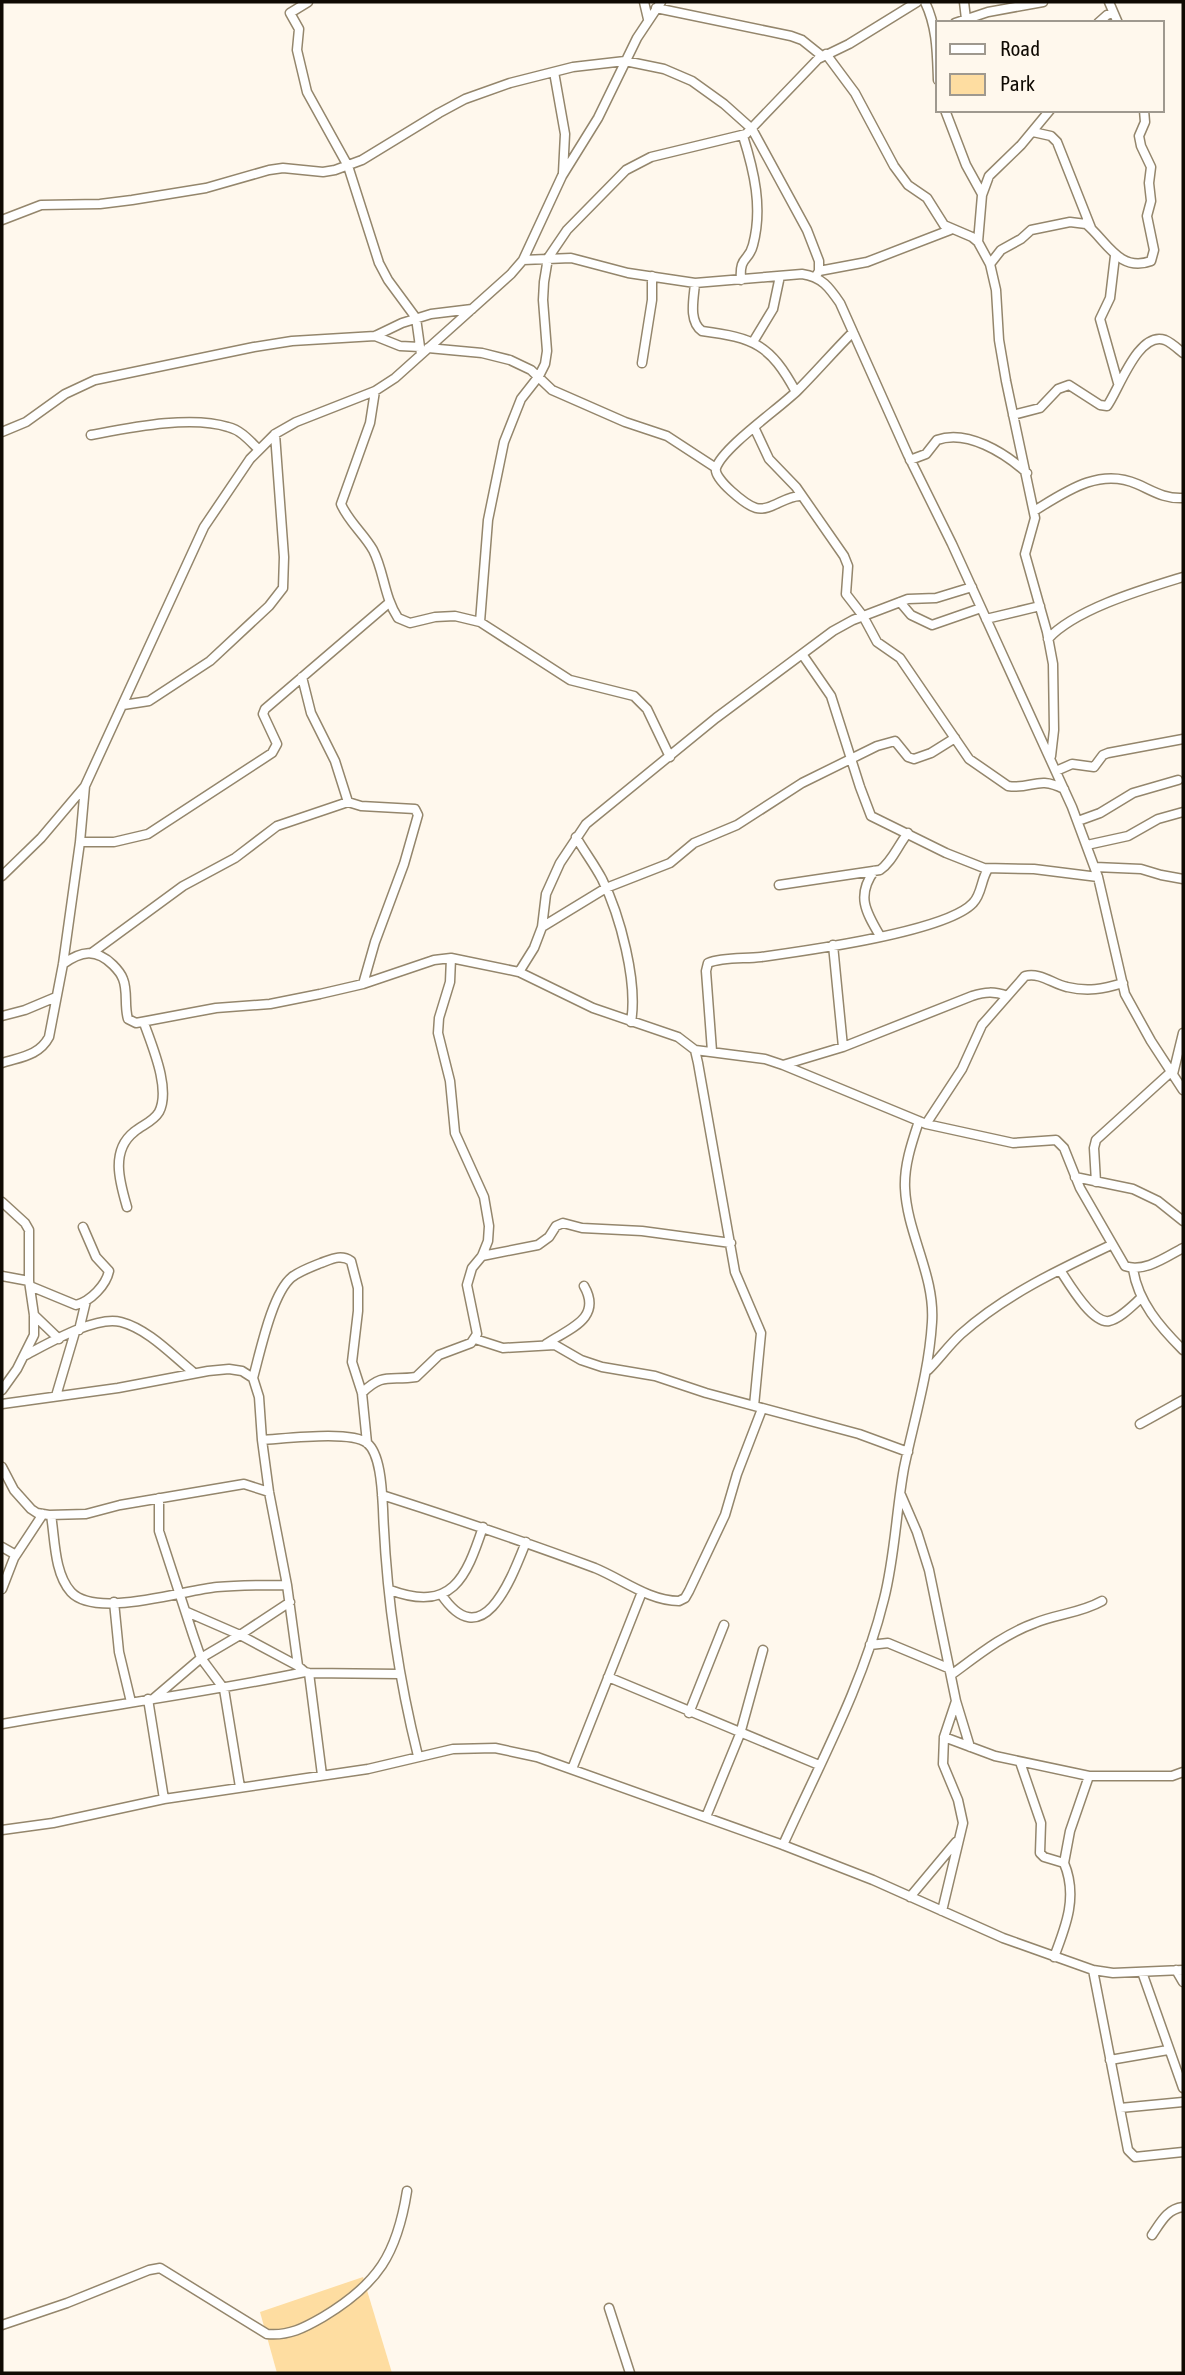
<svg xmlns="http://www.w3.org/2000/svg" width="1185" height="2375" viewBox="0 0 1185 2375" font-family="'Asap Condensed',sans-serif">
<style>
.green{fill:#fedda1}
.lines{fill:none;stroke-linecap:round;stroke-linejoin:round}
.minor-casing{stroke:#94866c;stroke-width:11}
.minor{stroke:#fff;stroke-width:8}
</style>
<rect width="100%" height="100%" fill="#fff8ed"/>
<!-- green -->
<path class="green" d="M363,2277L392,2373H277L260,2312Z"/>
<g class="lines">
<defs>
<path id="minor" d="M308,2L290,13L299,29L297,50L307,92L348,166L379,263L388,280L416,318L421,354
M644,2L648,19
M925,2C937,27 937,52 938,80
M964,2L966,19
M1109,2L1118,23
M656,8L791,36L802,40L822,56
M955,23L988,12L1043,2
M1098,23L1107,15L1113,13
M826,54L855,93L894,166L908,185L927,198L944,225L972,237L978,242L990,264L996,290L999,340L1006,381L1035,518L1025,554L1047,632L1053,664L1054,730L1051,756
M554,72L565,134L563,173
M945,110L966,165L982,194
M1033,132L1051,136L1057,142L1091,228
M2,220L41,205L100,204L132,200L206,188L269,170L283,168L323,172L335,170L362,160L439,113L465,99L510,83L573,67L625,61L664,69L692,81L724,104L752,129L807,230L819,261V271L816,276
M978,242L982,195L989,176L1021,145L1050,110
M1115,256L1110,298L1100,319L1118,383
M523,260L562,176L598,118L637,38L661,2
M990,264L1001,250L1021,239L1031,230L1070,222L1086,224C1106,240 1119,273 1151,261L1154,250L1147,216L1151,201L1149,183L1151,167L1141,146L1139,136L1145,122L1144,110
M819,271L867,262L950,230
M741,280C739,255 749,262 753,245C763,208 754,171 743,136
M695,283C694,298 688,321 702,331C754,338 770,344 796,392
M375,336L400,346L420,347
M753,342L773,309L780,276
M428,348L482,353L510,360L531,370L552,390L625,422L667,436L716,468
M642,363L652,300V276
M375,391L370,423L341,504C348,521 364,534 373,550C384,571 384,597 398,618L410,623L435,617L455,616L480,622L570,680L634,696L647,709L670,757
M1013,415L1040,408L1058,389L1069,385L1100,405L1107,406C1118,392 1138,330 1165,340C1172,343 1178,349 1183,353
M754,427L769,459L796,487L844,556L848,566L846,594L863,616L877,642L900,658L969,759L1008,786C1032,790 1037,775 1064,789
M2,432L26,422L65,394L95,380L254,347L292,341L375,336L402,323L431,314L472,309
M91,435C129,428 190,415 228,427C241,430 250,441 259,450
M910,460L926,454L937,440C967,429 1005,453 1027,473
M801,496C786,495 770,512 756,508C746,505 713,479 716,468C723,447 780,408 798,390C816,372 834,351 853,332
M1034,511C1065,492 1099,467 1137,484C1153,491 1164,499 1183,498
M900,602L911,615L932,625L981,608
M986,619L1040,606
M480,622L488,520L504,442L521,399L539,376L545,364L547,351L543,300L544,282L548,258L567,230L626,170L651,157L746,134L818,59L849,44L917,2
M1048,639C1075,609 1144,589 1183,577
M802,654L831,696L860,787L871,816L946,853L984,868L1034,869L1098,877
M302,677L311,713L335,761L348,802L361,806L415,809L418,815L404,864L375,942L363,984
M123,705L149,701L210,661L269,606L283,588L284,557L275,434
M1056,771L1072,764L1094,767L1103,755L1108,753L1183,739
M1078,821L1100,813L1133,793L1178,780
M576,837C584,851 594,864 602,879C620,915 638,982 631,1022
M80,842H114L148,834L272,753L277,744L263,714L265,709L390,602
M1087,845L1128,836L1158,819L1183,812
M1095,867L1141,869L1161,875L1183,879
M874,871C856,896 866,912 880,936
M2,876L41,838L85,786L204,527L250,459L275,434L296,422L375,391L395,378L511,274L523,260L571,258L628,273L695,283L802,274C822,277 829,287 840,303L908,455L952,544L1072,807L1098,877L1125,994L1151,1041L1183,1090
M779,885L880,870C892,862 898,845 908,833
M542,927L606,888L670,863L694,843L737,825L802,783L877,746L895,741L908,757L914,759L931,753L955,738
M833,945L843,1047
M93,952L183,886L235,858L277,826L348,802
M63,964C81,951 96,948 113,965C117,969 121,973 123,979C128,991 124,1006 128,1019L136,1023L216,1008L270,1004L320,994L363,984L434,960L451,958L519,972L593,1008L678,1037L695,1050L698,1063L735,1272L761,1333L754,1406
M519,972L534,948L542,927L546,894L560,863L586,824L716,718L833,631L853,620L908,599L936,598L972,587
M2,1016L25,1010L56,997
M695,1050L765,1059L783,1065L926,1124L1013,1143L1056,1140L1064,1148L1080,1188L1125,1266C1144,1273 1166,1257 1183,1248
M712,1051L706,971L708,963C723,957 744,959 761,957C804,951 946,932 973,903C982,894 981,879 988,869
M2,1063C20,1057 39,1056 49,1037L63,964L80,842L85,786
M783,1065L843,1047L972,996C985,992 994,991 1007,996
M1173,1074L1183,1033
M926,1124L962,1069L982,1025L1025,976C1040,972 1053,984 1067,987C1088,992 1103,989 1123,983
M1075,1177L1133,1189L1158,1201L1183,1221
M1096,1182L1094,1148L1096,1140L1172,1071
M2,1202L25,1223L29,1230V1281L34,1315V1335L17,1369L2,1390
M127,1207C120,1183 110,1151 134,1132C142,1125 153,1122 159,1112C171,1089 152,1046 144,1023
M482,1256L538,1245L549,1237L556,1226L563,1223L582,1228L642,1231L731,1243
M1133,1269C1138,1302 1160,1327 1183,1350
M1060,1270C1068,1282 1092,1324 1109,1321C1120,1319 1133,1305 1141,1298
M2,1276L29,1281
M30,1286L76,1305C91,1301 106,1285 109,1271L96,1257L83,1227
M34,1315L59,1339
M79,1330L86,1301
M475,1339L503,1348L555,1345L581,1360L602,1367L655,1376L706,1393L859,1434L908,1452
M546,1344C568,1329 603,1319 584,1286
M24,1356C47,1344 96,1315 121,1322C148,1329 172,1355 193,1372
M928,1370C939,1359 949,1345 961,1334C1005,1295 1058,1270 1111,1245
M253,1378C260,1353 272,1293 292,1277C300,1271 311,1267 321,1263C332,1259 341,1254 351,1261L358,1288V1311L352,1362L362,1393L367,1443
M362,1393C383,1372 390,1381 416,1377L439,1355L471,1343L477,1334L467,1285L472,1268L482,1256L488,1241L489,1226L484,1197L455,1133L450,1081L438,1033L439,1018L450,982L451,958
M56,1396L75,1332
M2,1404L118,1388L208,1371L229,1369L242,1371L253,1378L259,1397L262,1440L269,1492L287,1585L298,1666L305,1672L309,1673L399,1674
M1140,1424L1183,1400
M262,1440C283,1439 351,1430 367,1443C381,1454 382,1492 383,1509C386,1592 398,1676 418,1756
M2,1467L14,1490L31,1509L37,1513L49,1515L86,1514L120,1505L244,1484L269,1492
M382,1495C454,1518 525,1542 595,1568C622,1579 649,1601 679,1601L685,1598L689,1591L725,1515L737,1474L762,1409
M901,1495L917,1532L929,1570L956,1701L944,1737L943,1764L958,1800L963,1823L942,1911
M159,1498V1531L193,1635L201,1658L224,1689L240,1787
M51,1515C55,1539 54,1573 71,1592C96,1619 184,1590 217,1587C240,1585 264,1585 287,1585
M2,1547L16,1555
M2,1589L14,1558L43,1514
M390,1590C452,1613 466,1578 483,1527
M441,1594C483,1657 512,1577 526,1542
M114,1602L119,1652L131,1702
M187,1612L240,1635L298,1666
M870,1645L888,1643L948,1668
M309,1673L322,1775
M951,1675C977,1656 1004,1634 1035,1623C1057,1614 1081,1613 1102,1601
M608,1677L819,1765
M148,1699L164,1799
M153,1699L201,1658L240,1635L290,1602
M956,1701L970,1747
M689,1713L724,1625
M2,1724C103,1706 204,1693 305,1672
M944,1737L995,1756L1089,1776H1172L1183,1772
M1020,1762L1041,1823L1040,1853L1044,1857L1064,1863C1078,1896 1066,1926 1054,1957
M572,1769L642,1592
M706,1817L740,1734L763,1650
M2,1830L53,1823L164,1799L368,1769L453,1749L495,1748L537,1757L783,1845L873,1880L1003,1938L1093,1970L1113,1973L1183,1970
M783,1845C819,1765 863,1685 884,1599C895,1556 896,1512 904,1468C914,1420 929,1372 932,1322C935,1275 907,1234 905,1188C904,1165 912,1142 919,1121
M1064,1863L1070,1831L1089,1776
M910,1897L956,1842
M1093,1970L1128,2150L1135,2157L1183,2152
M1176,1970L1183,1982
M1142,1972L1183,2088
M1110,2060L1168,2050
M1120,2108L1183,2102
M1152,2235C1161,2222 1167,2209 1183,2207
M609,2308L630,2373
M2,2325L67,2303L149,2270L160,2268L267,2334C289,2336 304,2328 323,2317C378,2284 397,2254 407,2191"/>
</defs>
<!-- minor casing -->
<use href="#minor" class="minor-casing"/>
<!-- minor -->
<use href="#minor" class="minor"/>
</g>
<!-- border -->
<rect width="1185" height="2375" fill="none" stroke="#0f0a03" stroke-width="7"/>
<!-- legend -->
<rect x="936" y="21" width="228" height="91" fill="#fff8ed" stroke="#9f998f" stroke-width="2"/>
<rect x="950" y="44" width="35" height="10" fill="#ffffff" stroke="#9f998f" stroke-width="2"/>
<text x="1000" y="56" font-size="21" fill="#0f0a03">Road</text>
<rect x="950" y="74" width="35" height="21" fill="#fedda1" stroke="#9f998f" stroke-width="2"/>
<text x="1000" y="91" font-size="21" fill="#0f0a03">Park</text>
</svg>
